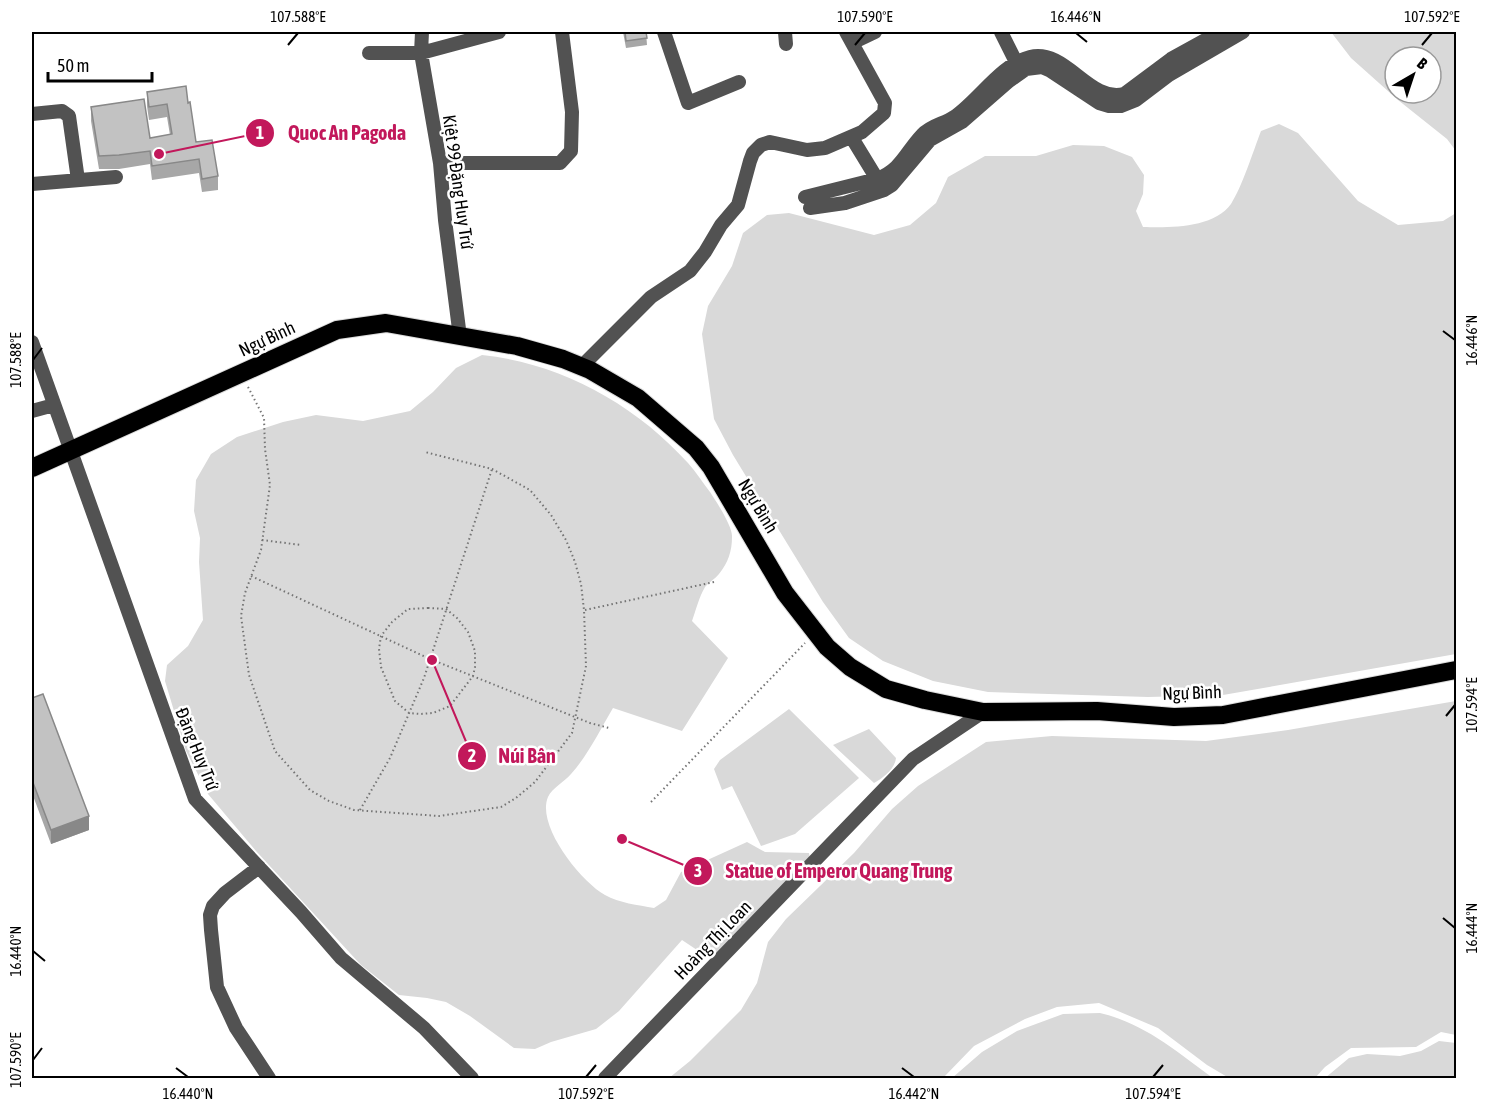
<svg xmlns="http://www.w3.org/2000/svg" width="1488" height="1110" viewBox="0 0 1488 1110" font-family="'Asap Condensed',sans-serif">
<style>
.green{fill:#d9d9d9;fill-rule:evenodd}
.lines{fill:none;stroke-linecap:round;stroke-linejoin:round}
.highway-casing{stroke:#dbdbdb;stroke-width:20}
.path{stroke:#747474;stroke-width:2;stroke-dasharray:1.5 3;stroke-linecap:butt}
.minor{stroke:#525252;stroke-width:14}
.highway{stroke:#000;stroke-width:18}
.wall{fill:#a7a7a7}
.shaded-wall{fill:#888}
.building{fill:#c2c2c2;stroke:#888;stroke-width:1.5}
.ticks{fill:none;stroke:#000;stroke-width:2}
.labels{text-anchor:middle;stroke-width:5;stroke-linejoin:round;paint-order:stroke}
.street-label{font-size:18px;fill:#000;stroke:#fff}
.leader{fill:none;stroke:#c2185b;stroke-width:2}
.callout-dot{fill:#c2185b;stroke:#fff;stroke-width:2}
.mark-label{font-size:18px;text-anchor:middle;font-weight:bold;fill:#fff}
.callout-label{font-size:20px;text-anchor:middle;font-weight:bold;fill:#c2185b;stroke:#fff;stroke-width:5;stroke-linejoin:round;paint-order:stroke}
.neatline{fill:none;stroke:#000;stroke-width:2}
.ticks-label{font-size:15px;text-anchor:middle;fill:#000}
</style>
<rect width="100%" height="100%" fill="#fff"/>
<!-- green -->
<path class="green" d="M1331,32H1456V151L1447,139L1398,100L1351,58ZM1395,57H1431V93H1395Z
M1279,124L1298,133L1358,201L1398,225L1443,221L1456,213V654L1223,695L1148,697L988,692L933,681L883,661L849,638L823,602L733,455L714,419L702,334L708,306L732,266L743,233L767,215L789,213L874,235L910,225L936,203L948,177L985,156H1036L1073,145L1104,146L1132,157L1144,175L1143,194L1136,211L1143,227C1169,228 1214,228 1231,204C1242,187 1253,152 1261,131Z
M482,355C560,363 635,404 688,463C696,472 703,483 710,492C716,501 733,527 732,537C732,551 728,563 719,574C715,579 709,582 705,587C699,597 696,610 692,621L728,658L682,731L613,708C600,730 588,755 571,774C564,782 552,788 548,797C536,825 580,881 605,895C619,903 638,905 654,908L666,900L681,872L747,842L765,852L809,853L810,859L712,960L682,940L619,1011L596,1029L551,1042L535,1049L514,1048L470,1016L446,1002L427,998L399,995L361,965L256,851L208,794L186,751L165,681L167,665L188,646L203,620L199,562L200,538L194,511L196,480L211,454L237,437L283,422L316,415L363,421L410,411L433,392L456,368Z
M1456,701V1035L1441,1032L1416,1047L1351,1048L1325,1067L1315,1078H1229L1207,1065L1158,1028L1099,1003L1057,1007L1025,1019L974,1046L943,1078H669L690,1061L741,1010L757,983L768,942L786,919L854,853L892,809L918,786L986,742L1052,736L1206,741L1288,730Z
M789,709L859,778L795,834L761,846L732,786L722,790L714,769L720,760Z
M869,729L896,758C895,769 883,778 874,783L833,745Z
M1100,1013C1144,1023 1177,1052 1213,1078H952L982,1052L1017,1031L1063,1014Z
M1439,1041L1456,1043V1078H1325L1349,1058L1367,1054L1400,1056L1421,1051Z"/>
<g class="lines">
<defs>
<path id="highway" d="M32,468L337,330L386,323L517,346L563,359L590,370L638,398L696,448L711,467L785,593L827,647L850,667L886,689L925,700L983,712L1097,711L1174,717L1223,715L1456,670"/>
</defs>
<!-- highway casing -->
<use href="#highway" class="highway-casing"/>
<!-- path -->
<path class="path" d="M248,387L264,418L265,449L270,485L261,550L245,593L241,616L249,675L275,751L310,790L329,801L354,810L439,816L501,807L516,798L535,782L572,733L586,666L584,610L581,584L575,562L566,540L551,515L530,490L492,469L425,452
M262,540L301,545
M251,576L430,659L590,723L609,728
M428,608L446,609L457,618L468,632L475,651V667L473,676L450,706L433,713L420,714L409,713L395,701L381,667L379,649L381,636L392,622L408,609Z
M585,610L714,582
M651,802L805,643
M360,810L390,758L424,678L492,469"/>
<!-- minor -->
<path class="minor" d="M422,32L421,53L440,163L445,220L460,337
M664,32L688,103L739,82
M785,32L786,44
M1001,32L1020,70
M852,43L875,32
M369,53H421L499,32
M32,114L62,111L69,116L78,180
M852,138L877,179C902,169 905,153 922,135C931,125 944,124 954,117C978,101 1001,64 1030,57C1066,48 1089,103 1124,94L1171,59L1220,32
M440,163H560L571,151L572,112L562,32
M32,184L116,177
M805,197L877,179L881,185
M810,208L845,203L884,190L892,185L930,140L962,122L1009,81L1026,69L1042,67L1049,70L1099,103L1109,106H1121L1136,100L1169,75L1243,32
M32,342L195,799L301,912L341,958L424,1028L472,1078
M581,367L651,297L690,271L705,252L721,225L738,205L750,161L753,153L761,145L770,142L807,150L825,148L862,132L884,113L885,103L846,32
M32,411L54,405
M259,867L225,893L213,906L210,915L211,930L217,987L236,1028L269,1078
M605,1078L913,759L983,712"/>
<!-- highway -->
<use href="#highway" class="highway"/>
</g>
<!-- wall -->
<path class="wall" d="M623,32H646L647,45L626,48Z
M147,92L188,103L196,142L218,176V190L202,192L199,173L152,180L150,164L119,169H99L91,121V107L150,138L170,135L167,117L149,120L147,106Z
M32,698L89,830L51,844L32,793Z"/>
<!-- shaded-wall -->
<path class="shaded-wall" d="M89,816V830L51,844V830Z"/>
<!-- building -->
<path class="building" d="M625,32H646L647,38L626,41Z
M186,86L188,103L190,102L196,142L212,140L218,176L202,179L199,159L152,166L150,151L119,155L99,156L91,107L144,99L150,138L172,134L167,104L149,107L147,92Z
M43,694L89,816L51,830L32,780V698Z"/>
<!-- ticks -->
<path class="ticks" d="M1076,33L1087,42M288,45L298,33M855,45L865,33M1422,45L1432,33M1443,331L1455,340M33,360L42,348M1446,716L1455,705M1443,918L1455,928M33,951L45,961M33,1060L42,1048M176,1068L188,1077M902,1068L914,1077M586,1077L596,1065M1153,1077L1163,1065"/>
<g class="labels">
<!-- street labels -->
<g class="street-label">
<text transform="translate(458 182) rotate(82)" y="6">Kiệt 99 Đặng Huy Trứ</text>
<text transform="translate(267 339) rotate(-25)" y="6">Ngự Bình</text>
<text transform="translate(758 506) rotate(59)" y="6">Ngự Bình</text>
<text transform="translate(1192 693) rotate(-2)" y="6">Ngự Bình</text>
<text transform="translate(197 749) rotate(68)" y="6">Đặng Huy Trứ</text>
<text transform="translate(713 940) rotate(-46)" y="6">Hoàng Thị Loan</text>
</g>
</g>
<!-- callouts -->
<path class="leader" d="M159 154L260 133M432 660L472 756M622 839L698 871"/>
<g class="callout-dot">
<circle cx="159" cy="154" r="6"/>
<circle cx="432" cy="660" r="6"/>
<circle cx="622" cy="839" r="6"/>
<circle cx="260" cy="133" r="15"/>
<circle cx="472" cy="756" r="15"/>
<circle cx="698" cy="871" r="15"/>
</g>
<g class="mark-label">
<text x="260" y="139">1</text>
<text x="472" y="762">2</text>
<text x="698" y="877">3</text>
</g>
<g class="callout-label">
<text x="347" y="140">Quoc An Pagoda</text>
<text x="527" y="763">Núi Bân</text>
<text x="839" y="878">Statue of Emperor Quang Trung</text>
</g>
<!-- border -->
<rect width="1488" height="1110" fill="none" stroke="#ffffff" stroke-width="66"/>
<!-- north arrow -->
<g transform="translate(1413 75) rotate(39)"><circle r="28" fill="#ffffff" stroke="#999999" stroke-width="1.5"/>
<path d="M0-4.5L10 22L0 15L-10 22Z" fill="#000000"/>
<text y="-9" font-size="16" font-weight="bold" text-anchor="middle" fill="#000000">B</text>
</g>
<!-- scale -->
<path d="M48 72v9h104v-9" fill="none" stroke="#000000" stroke-width="3"/>
<text x="57" y="72" font-size="18" fill="#000000" stroke="#ffffff" stroke-width="4.5" paint-order="stroke">50 m</text>
<rect x="33" y="33" width="1422" height="1044" class="neatline"/>
<g class="ticks-label">
<text x="298" y="22">107.588°E</text>
<text x="865" y="22">107.590°E</text>
<text x="1076" y="22">16.446°N</text>
<text x="1432" y="22">107.592°E</text>
<text transform="translate(1472 340) rotate(-90)" y="5">16.446°N</text>
<text transform="translate(16 360) rotate(-90)" y="5">107.588°E</text>
<text transform="translate(1472 705) rotate(-90)" y="5">107.594°E</text>
<text transform="translate(1472 928) rotate(-90)" y="5">16.444°N</text>
<text transform="translate(16 951) rotate(-90)" y="5">16.440°N</text>
<text transform="translate(16 1060) rotate(-90)" y="5">107.590°E</text>
<text x="188" y="1099">16.440°N</text>
<text x="586" y="1099">107.592°E</text>
<text x="914" y="1099">16.442°N</text>
<text x="1153" y="1099">107.594°E</text>
</g>
</svg>
